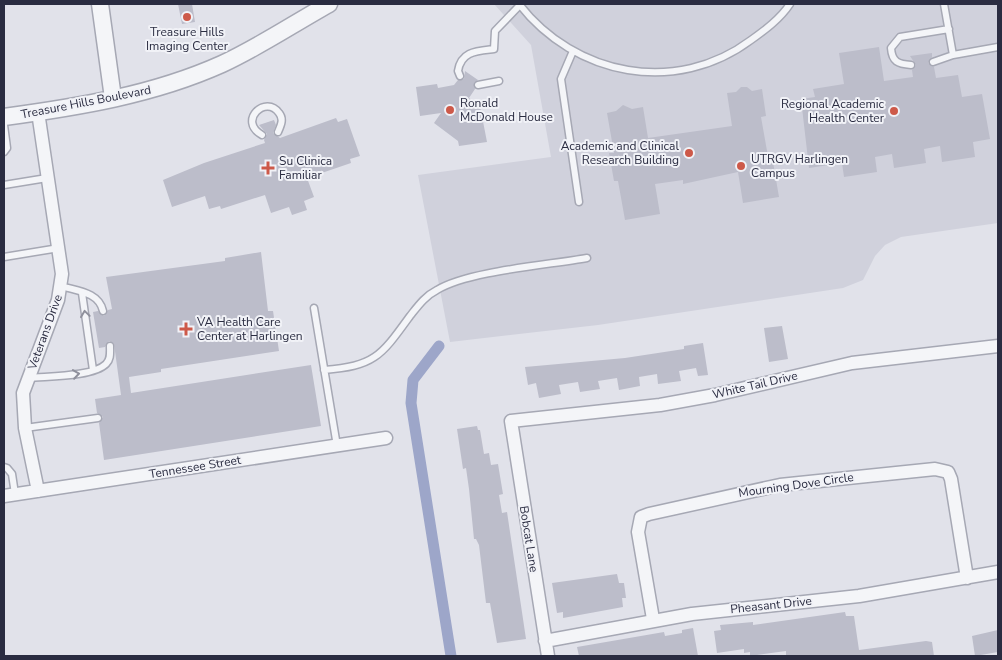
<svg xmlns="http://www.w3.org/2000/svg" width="1002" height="660" viewBox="0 0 1002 660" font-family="'Nunito Sans',sans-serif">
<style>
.built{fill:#d0d1dc}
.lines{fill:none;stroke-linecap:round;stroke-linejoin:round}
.canal{stroke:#9da6c9;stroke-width:11}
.building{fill:#bcbdca}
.service-casing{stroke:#a6a8b4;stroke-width:9}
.minor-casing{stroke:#a6a8b4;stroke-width:15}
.tertiary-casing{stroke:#a6a8b4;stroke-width:19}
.service{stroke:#f4f5f8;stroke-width:6}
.minor{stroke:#f4f5f8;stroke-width:12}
.tertiary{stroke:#f4f5f8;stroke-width:16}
.oneway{stroke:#8f909c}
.poi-dot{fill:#cd5949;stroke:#f1f2f7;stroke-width:2}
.labels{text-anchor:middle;stroke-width:4;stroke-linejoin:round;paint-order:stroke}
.poi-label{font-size:12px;fill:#2a2c41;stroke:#f1f2f7;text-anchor:start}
.street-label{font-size:12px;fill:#2a2c41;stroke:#f1f2f7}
</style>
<rect width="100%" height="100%" fill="#e1e2ea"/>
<!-- built -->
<path class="built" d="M494,4H998V223L901,237L885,245L875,256L863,280L843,288L598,325L450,342L418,175L551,157L531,45Z"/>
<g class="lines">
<!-- canal -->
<path class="canal" d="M439,346L413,380L411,403L451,656"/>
</g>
<!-- building -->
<path class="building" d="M178,4H192L195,22L182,24Z
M879,47L884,81L913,77L912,70L916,65L910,56L932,53V57L928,63L934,67L936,78L958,75L962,97L982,94L990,139L973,142L975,157L942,162L940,146L924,149L926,163L894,168L892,154L875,157L877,172L844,177L842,163L809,168L801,99L815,97L813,89L844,84L839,53Z
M465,71L478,80L474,83L475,89L469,98L480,106L487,142L459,146L458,141L434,123L441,113L420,116L416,87L437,84L438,88L454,85L458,80L464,79Z
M741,87H747L752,91L762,89L766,116L761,117L769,162H773L779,197L743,203L738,172L683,184V180L655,184L660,214L625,220L618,181H614L609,153H614L607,113L616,111L623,105L632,109L643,107L648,138L732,126L727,93L736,92Z
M336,118L338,122L347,119L360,156L350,159L351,163L307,178L314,197L304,201L307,210L292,215L289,207L271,213L265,195L221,209L220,206L209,209L205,196L172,207L163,180L204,163L265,143L264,140L267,134L259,125L274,120L276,125L273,133L280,138Z
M261,252L268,311H273L279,351L161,369V372L129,377L131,393L311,365L321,426L104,460L99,423L103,417L97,413L95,399L121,395L114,344L109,341L105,347L99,348L93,312L98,311L104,316L108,310L112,309L106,277L225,261V258Z
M782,326L788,359L769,362L764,328Z
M703,343L708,375L698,376L696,368L679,371L681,381L658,384L657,374L639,377L640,386L619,390L617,378L598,381L600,389L580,392L578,382L559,385L561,394L539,398L536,383L528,385L525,367L625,358L684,349V346Z
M477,426L478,430H480L484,454L489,453L491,465L498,464L503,494L499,495L502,513L507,512L526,639L497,643L490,603H486L479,545L476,539H474L469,489L466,468L463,469L457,429Z
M617,574L619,583H624L626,598H622L623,607L563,618V612L557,613L552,583Z
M845,612L846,616H854L859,650L926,641L932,642L934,656H786V651L750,656V652L744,653V649L717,653L714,631L721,630L720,625L753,622V625Z
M693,628L698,656H579L577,647L664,632L665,636L682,633V630Z
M998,630V652L975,656L972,636Z"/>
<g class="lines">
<defs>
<path id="service" d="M519,4C575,76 676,96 751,40C765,30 780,19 790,4
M944,4L953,55L998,47
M573,51L561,79L579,202
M933,62L953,55
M911,65C898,64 892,62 891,48L900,37L949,29
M460,76L458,71C461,51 477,51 494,49L495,31L520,5
M478,85L499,81
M4,125L7,148L4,152
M262,135C237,121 266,94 279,113C284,119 281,125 278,132
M4,185L47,178
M4,257L59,248
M61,286C77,291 99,292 103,311
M82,293L93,370
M314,308L337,446
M324,370C375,366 381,356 410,316C418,306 425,296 437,290C468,271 548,265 587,258
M29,378C47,376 93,377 106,364C111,359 110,353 110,346
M25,428L98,418
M4,467L7,468L12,474L15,494"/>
<path id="minor" d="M38,491L25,428L23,393L58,300L62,274L38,112
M4,496L386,438
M653,619L638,532L641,517L649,514L780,485L935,469L948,472L951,479L967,578
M545,641L692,614L859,596L998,572
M548,656L511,421L660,405L715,395L852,363L998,346"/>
<path id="tertiary" d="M100,4L113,98
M4,117C78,107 153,95 222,64C259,47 293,24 329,4"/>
</defs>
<!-- service casing -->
<use href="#service" class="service-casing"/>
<!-- minor casing -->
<use href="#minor" class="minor-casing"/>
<!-- tertiary casing -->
<use href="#tertiary" class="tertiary-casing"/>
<!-- service -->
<use href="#service" class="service"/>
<!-- minor -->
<use href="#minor" class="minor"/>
<!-- tertiary -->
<use href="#tertiary" class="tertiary"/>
</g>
<!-- one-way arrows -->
<defs><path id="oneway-chevron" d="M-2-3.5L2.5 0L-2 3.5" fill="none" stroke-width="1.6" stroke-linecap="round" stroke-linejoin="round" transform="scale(1.25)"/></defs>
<g class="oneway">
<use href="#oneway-chevron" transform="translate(85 314) rotate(-98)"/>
<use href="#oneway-chevron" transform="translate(76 374) rotate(-8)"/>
</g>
<!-- markers -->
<g class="poi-dot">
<circle cx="187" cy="17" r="5"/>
<circle cx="450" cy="110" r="5"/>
<circle cx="894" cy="111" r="5"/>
<circle cx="689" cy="153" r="5"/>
<circle cx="741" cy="166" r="5"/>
<path d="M265.5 160.5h5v5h5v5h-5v5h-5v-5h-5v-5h5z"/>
<path d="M183.5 321.5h5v5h5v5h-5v5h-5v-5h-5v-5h5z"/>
</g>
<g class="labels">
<!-- poi labels -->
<g class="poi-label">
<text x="187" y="36" text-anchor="middle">Treasure Hills<tspan x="187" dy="14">Imaging Center</tspan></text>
<text x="460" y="107">Ronald<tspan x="460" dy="14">McDonald House</tspan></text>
<text x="884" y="108" text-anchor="end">Regional Academic<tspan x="884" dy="14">Health Center</tspan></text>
<text x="679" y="150" text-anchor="end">Academic and Clinical<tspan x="679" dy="14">Research Building</tspan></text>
<text x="751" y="163">UTRGV Harlingen<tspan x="751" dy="14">Campus</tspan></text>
<text x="279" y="165">Su Clinica<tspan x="279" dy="14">Familiar</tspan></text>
<text x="197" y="326">VA Health Care<tspan x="197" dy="14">Center at Harlingen</tspan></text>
</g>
<!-- street labels -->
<g class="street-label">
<text transform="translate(86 102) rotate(-11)" y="4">Treasure Hills Boulevard</text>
<text transform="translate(45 332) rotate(-70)" y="4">Veterans Drive</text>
<text transform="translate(755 385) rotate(-13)" y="4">White Tail Drive</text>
<text transform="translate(195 467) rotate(-9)" y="4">Tennessee Street</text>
<text transform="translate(796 485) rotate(-8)" y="4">Mourning Dove Circle</text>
<text transform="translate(529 539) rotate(81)" y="4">Bobcat Lane</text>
<text transform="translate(771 605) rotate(-6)" y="4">Pheasant Drive</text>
</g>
</g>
<!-- border -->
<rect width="1002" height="660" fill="none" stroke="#2a2c41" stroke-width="10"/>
</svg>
